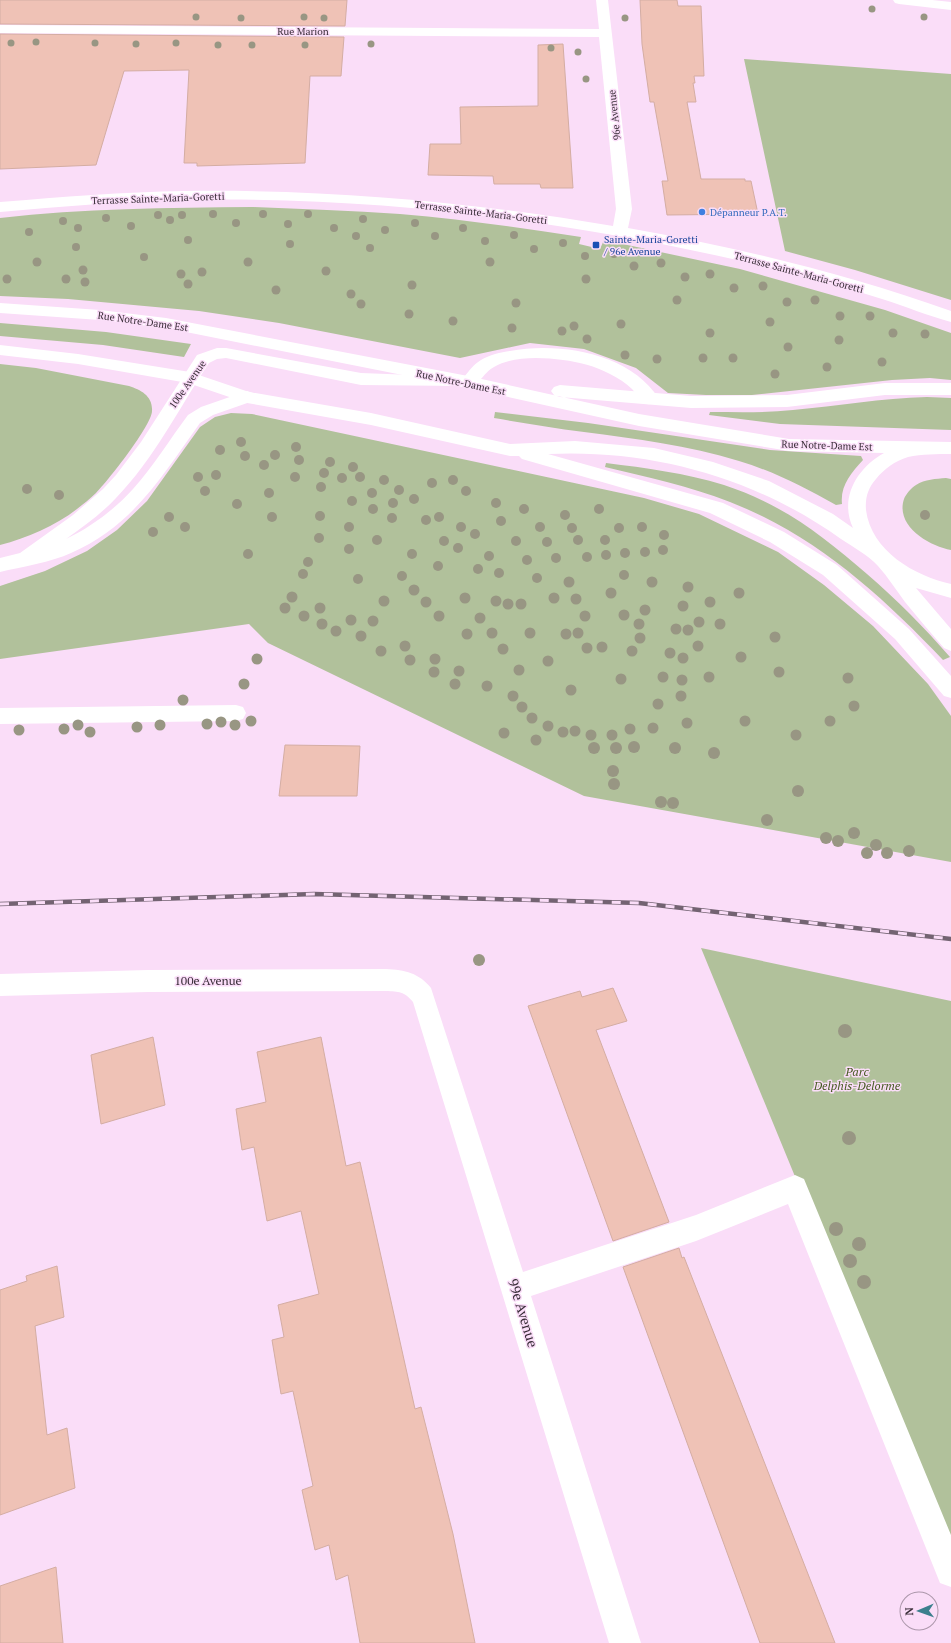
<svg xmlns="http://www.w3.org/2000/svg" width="951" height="1643" viewBox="0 0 951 1643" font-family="'PT Serif',serif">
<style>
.green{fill:#b1c19b}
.building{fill:#efc2b6;stroke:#d4ada3}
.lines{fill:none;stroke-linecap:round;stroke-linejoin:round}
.minor{fill:#fff;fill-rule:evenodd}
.major{fill:#fff;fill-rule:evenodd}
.rail-casing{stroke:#736372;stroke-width:4.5}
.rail{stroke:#faddf8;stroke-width:3;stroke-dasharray:9;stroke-linecap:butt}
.tree{fill:#989683}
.shop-dot{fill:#3f7fe0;stroke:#faddf8;stroke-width:1.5}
.transit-dot{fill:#1a4fb4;stroke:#faddf8;stroke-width:1.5}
.labels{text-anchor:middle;stroke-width:3;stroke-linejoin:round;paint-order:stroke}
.far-street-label{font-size:10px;fill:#382d37;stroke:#faddf8}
.far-shop-label{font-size:10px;fill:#366cbe;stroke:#faddf8;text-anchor:start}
.far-transit-label{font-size:10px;fill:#164399;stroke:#faddf8;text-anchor:start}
.street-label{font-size:12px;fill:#382d37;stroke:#faddf8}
.park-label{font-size:12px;font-style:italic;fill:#475b23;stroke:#faddf8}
.near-street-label{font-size:14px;fill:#382d37;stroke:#faddf8}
</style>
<rect width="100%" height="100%" fill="#faddf8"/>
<!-- green -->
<path class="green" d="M744,59L951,74V300L855,270L785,251Z
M252,207C301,209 351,211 400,214C461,219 521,228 581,237L579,244L600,249L604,240L740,269L885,310L951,333V380L930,378L892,380L752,395H706L668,393L636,368L584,349L530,343L460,358L279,323L199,311L68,299L0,296V218C83,208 168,208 252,207Z
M0,323L106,332L191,344L184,357L103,345L0,336Z
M0,364L36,368L129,386C141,390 153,396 152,411C152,425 108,481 96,493C90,499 83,504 77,509C55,526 27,538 0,545Z
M927,397L951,398V430L780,424L709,415L710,412C737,412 765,413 793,410C838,406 881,398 927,397Z
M495,412L588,423L770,450L861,456L863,460C851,473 840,486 842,504L836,505C805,488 773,471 739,461C688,445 636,439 584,432C553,428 523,423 494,418Z
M231,413L252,414L644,498L699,514L778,552L824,585L873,626L928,684L951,716V862L584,796L268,643L249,624L0,659V586L45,571L87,551L117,530L147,501L200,427L215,417Z
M606,463C646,468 685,473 724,485C782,504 822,535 867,574C897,600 924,627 950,657L943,660C881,595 815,535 730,502C689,486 647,477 605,467Z
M946,478L951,479V550C929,546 895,526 904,499C906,494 911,488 916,485C925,479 936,479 946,478Z
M701,948L951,1001V1543L940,1529Z"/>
<!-- building -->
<path class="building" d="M0,0H347L345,26L0,24Z
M640,0H677L678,6H701L704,76H694L695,83H693L696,102H687L701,179H745V181H751L758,214L667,215L662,181H668L654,102H650L642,44Z
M0,34L344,37L341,76H310L305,163L197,166V163H184L189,70L124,71L96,165L0,169Z
M563,44L573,188H541L540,184H494L493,176L428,175L430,144H461L460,107L538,106V45Z
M285,745L360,746L357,796H279Z
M613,988L627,1021L596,1030L669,1222L613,1241L528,1006L580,991L582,997Z
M153,1037L165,1105L101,1124L91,1055Z
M321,1037L346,1166L360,1162L415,1409L421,1407L453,1534L475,1643H360L348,1575L336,1580L329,1545L315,1550L302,1490L313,1486L293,1391L281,1394L272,1340L284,1337L278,1305L319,1294L301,1211L267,1221L254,1147L242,1150L236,1109L266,1102L257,1052Z
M679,1248L682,1258L684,1257L835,1643H760L623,1267Z
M57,1266L64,1317L35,1326L47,1435L67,1428L75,1488L0,1515V1290L27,1281L26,1276Z
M56,1567L63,1643H0V1586Z"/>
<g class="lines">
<!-- minor -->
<path class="minor" d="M596,0H608L632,209L628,228C737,247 847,274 951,311V322C928,316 905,306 882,299C834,284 786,271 737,260C556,219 370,196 184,200C122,202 61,206 0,212V202C62,197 123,192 185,191C329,189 472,202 613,226L616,209L599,37L0,33V25L599,29Z
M893,0H932L951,2V10L899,4L895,3Z
M217,348H226L361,373L464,377C469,371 474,364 481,360C489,355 501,352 510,351C560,342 630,353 659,399L656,403C652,404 648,405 644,403C640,400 636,393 632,389C626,383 618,378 610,374C595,366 579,362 563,360C541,357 513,356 494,367C481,374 478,391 462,386L361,385L226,358L217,359L209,363C179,408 154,459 116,498C101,514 83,527 66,539C91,527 114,510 133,489C153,467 170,439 188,415L201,407L247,391L253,393L256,397L253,401L213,415L200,423C162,476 133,526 71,553C52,562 21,567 0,572V558L20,553L73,515L103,489L116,475L141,442L197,355Z
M236,705L243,707L246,713L243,719L236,721L0,724V708Z
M386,969C405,970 419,973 431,988L523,1272L696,1215L795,1175L804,1179L951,1535V1587L940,1583L788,1204L696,1241L531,1296L641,1643H609L413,1002C404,991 399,992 386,991L148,992L0,996V974L148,970Z"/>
<!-- major -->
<path class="major" d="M0,303L100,310L166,318L468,376L639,414L789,439L951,442V454C937,454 922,454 908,457C895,461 884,469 876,479C868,488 865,498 866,510C871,551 915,576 951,584V598L916,588L951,629V651L944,648C931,633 918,618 905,602C896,590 888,577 878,566C868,555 853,547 841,539C756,478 652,449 548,454L723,503L784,532L837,565L909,629L951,676V698L944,696L895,639L823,575L770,542L710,513L522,459L519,456H510L371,425L247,403L188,383L78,364L0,355V345L78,354L190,372L249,392L371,413L510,444L575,441L654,448L713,462L769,481L833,514L853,528C839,498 857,468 884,453L789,451L639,426L468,388L166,328L100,320L0,313Z
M885,383H951V395H885L787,407L691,408L560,397L554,395L551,391L554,387L560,385L691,396L787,395Z"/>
<defs>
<path id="rail" d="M0,904L314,894L639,903L951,939"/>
</defs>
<!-- rail casing -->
<use href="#rail" class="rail-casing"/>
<!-- rail -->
<use href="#rail" class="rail"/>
</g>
<!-- trees -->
<g class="tree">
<circle cx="872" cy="9" r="3.5"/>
<circle cx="196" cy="17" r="3.5"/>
<circle cx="304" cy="17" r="3.5"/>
<circle cx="924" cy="17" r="3.5"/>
<circle cx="241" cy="18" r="3.5"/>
<circle cx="324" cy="18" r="3.5"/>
<circle cx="625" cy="18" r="3.5"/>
<circle cx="36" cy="42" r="3.5"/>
<circle cx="11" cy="43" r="3.5"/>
<circle cx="95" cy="43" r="3.5"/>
<circle cx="176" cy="43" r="3.5"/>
<circle cx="136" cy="44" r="3.5"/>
<circle cx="371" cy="44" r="3.5"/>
<circle cx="218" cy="45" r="3.5"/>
<circle cx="252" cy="45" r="3.5"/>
<circle cx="305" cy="45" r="3.5"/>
<circle cx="551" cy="48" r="3.5"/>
<circle cx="578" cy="52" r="3.5"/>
<circle cx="586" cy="79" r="3.5"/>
<circle cx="213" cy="214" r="4"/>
<circle cx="263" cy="214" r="4"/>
<circle cx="308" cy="214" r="4"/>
<circle cx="158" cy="215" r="4"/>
<circle cx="182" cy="215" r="4"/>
<circle cx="106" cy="218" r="4"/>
<circle cx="363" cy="219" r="4"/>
<circle cx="170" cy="220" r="4"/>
<circle cx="63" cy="221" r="4"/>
<circle cx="236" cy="223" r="4"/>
<circle cx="415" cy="223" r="4"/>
<circle cx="288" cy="224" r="4"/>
<circle cx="131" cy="226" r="4"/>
<circle cx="78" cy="228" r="4"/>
<circle cx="334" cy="228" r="4"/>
<circle cx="463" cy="228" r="4"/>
<circle cx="385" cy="230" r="4"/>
<circle cx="29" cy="232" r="4"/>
<circle cx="514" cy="235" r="4"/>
<circle cx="356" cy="236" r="4"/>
<circle cx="435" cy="236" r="4"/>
<circle cx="188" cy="240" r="4"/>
<circle cx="485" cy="241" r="4"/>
<circle cx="563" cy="243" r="4"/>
<circle cx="290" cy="244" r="4"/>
<circle cx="76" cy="247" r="4"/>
<circle cx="370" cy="248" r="4"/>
<circle cx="534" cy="249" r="4"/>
<circle cx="614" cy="254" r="4"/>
<circle cx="585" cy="256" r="4"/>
<circle cx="144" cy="257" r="4"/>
<circle cx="37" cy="262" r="4.5"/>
<circle cx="248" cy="262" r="4.5"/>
<circle cx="490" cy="262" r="4.5"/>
<circle cx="661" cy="263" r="4.5"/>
<circle cx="634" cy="266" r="4.5"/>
<circle cx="83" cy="270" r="4.5"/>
<circle cx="326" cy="271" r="4.5"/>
<circle cx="202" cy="272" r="4.5"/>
<circle cx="181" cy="274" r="4.5"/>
<circle cx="710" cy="274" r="4.5"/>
<circle cx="685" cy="277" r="4.5"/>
<circle cx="7" cy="279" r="4.5"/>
<circle cx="66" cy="279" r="4.5"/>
<circle cx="586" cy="279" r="4.5"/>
<circle cx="85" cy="282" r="4.5"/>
<circle cx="188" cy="284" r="4.5"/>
<circle cx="412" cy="285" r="4.5"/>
<circle cx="763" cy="286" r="4.5"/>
<circle cx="734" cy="288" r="4.5"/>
<circle cx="276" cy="290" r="4.5"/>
<circle cx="351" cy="294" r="4.5"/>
<circle cx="677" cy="300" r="4.5"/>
<circle cx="815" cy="300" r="4.5"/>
<circle cx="787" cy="302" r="4.5"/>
<circle cx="516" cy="303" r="4.5"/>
<circle cx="361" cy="304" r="4.5"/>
<circle cx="409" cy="314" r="4.5"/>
<circle cx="840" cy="316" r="4.5"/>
<circle cx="870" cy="316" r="4.5"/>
<circle cx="453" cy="321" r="4.5"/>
<circle cx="770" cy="322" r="4.5"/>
<circle cx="621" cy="324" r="4.5"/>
<circle cx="574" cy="326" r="4.5"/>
<circle cx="512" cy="328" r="4.5"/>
<circle cx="562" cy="331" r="4.5"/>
<circle cx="710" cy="333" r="4.5"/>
<circle cx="893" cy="333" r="4.5"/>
<circle cx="925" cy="334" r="4.5"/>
<circle cx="587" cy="339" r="4.5"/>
<circle cx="839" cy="340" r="4.5"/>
<circle cx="788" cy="347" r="4.5"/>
<circle cx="625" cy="355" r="4.5"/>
<circle cx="703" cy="358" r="4.5"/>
<circle cx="733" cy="358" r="4.5"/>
<circle cx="657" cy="359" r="4.5"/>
<circle cx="882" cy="362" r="4.5"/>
<circle cx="827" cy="367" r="4.5"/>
<circle cx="775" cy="374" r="4.5"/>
<circle cx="241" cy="442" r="5"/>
<circle cx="296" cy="447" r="5"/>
<circle cx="220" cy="450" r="5"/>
<circle cx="275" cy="455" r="5"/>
<circle cx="245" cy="456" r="5"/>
<circle cx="299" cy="460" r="5"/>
<circle cx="330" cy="462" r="5"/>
<circle cx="264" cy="465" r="5"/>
<circle cx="353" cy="467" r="5"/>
<circle cx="324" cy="473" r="5"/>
<circle cx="216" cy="475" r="5"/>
<circle cx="198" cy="477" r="5"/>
<circle cx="295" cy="477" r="5"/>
<circle cx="360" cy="477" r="5"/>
<circle cx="342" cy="478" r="5"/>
<circle cx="384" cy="480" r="5"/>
<circle cx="453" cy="480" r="5"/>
<circle cx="432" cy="483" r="5"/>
<circle cx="321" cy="487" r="5"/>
<circle cx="27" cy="489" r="5"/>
<circle cx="399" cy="490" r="5"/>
<circle cx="205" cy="491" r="5"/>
<circle cx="466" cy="491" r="5"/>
<circle cx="269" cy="493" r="5"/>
<circle cx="372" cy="493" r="5"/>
<circle cx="59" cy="495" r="5"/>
<circle cx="414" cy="499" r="5"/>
<circle cx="352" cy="501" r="5"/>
<circle cx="393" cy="503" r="5"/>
<circle cx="496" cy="503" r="5"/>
<circle cx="237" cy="504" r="5"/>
<circle cx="373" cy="509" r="5"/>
<circle cx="524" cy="509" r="5"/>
<circle cx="599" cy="509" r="5"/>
<circle cx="565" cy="515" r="5"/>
<circle cx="925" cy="515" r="5"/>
<circle cx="320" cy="516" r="5"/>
<circle cx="169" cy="517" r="5"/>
<circle cx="272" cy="517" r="5"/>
<circle cx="439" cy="517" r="5"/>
<circle cx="392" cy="518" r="5"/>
<circle cx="426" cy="520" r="5"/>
<circle cx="501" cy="521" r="5"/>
<circle cx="185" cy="527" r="5"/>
<circle cx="349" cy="527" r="5"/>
<circle cx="461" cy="527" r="5"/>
<circle cx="540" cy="527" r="5"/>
<circle cx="642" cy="527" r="5"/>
<circle cx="572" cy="528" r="5"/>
<circle cx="619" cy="528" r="5"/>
<circle cx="153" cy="532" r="5"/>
<circle cx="475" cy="534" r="5"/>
<circle cx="664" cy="535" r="5"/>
<circle cx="319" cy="538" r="5"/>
<circle cx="377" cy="540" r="5"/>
<circle cx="578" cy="540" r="5"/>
<circle cx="605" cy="540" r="5"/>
<circle cx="444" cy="541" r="5"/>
<circle cx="516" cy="541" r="5"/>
<circle cx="547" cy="542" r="5"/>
<circle cx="458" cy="548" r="5"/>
<circle cx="349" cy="549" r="5"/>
<circle cx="663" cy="550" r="5"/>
<circle cx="645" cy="552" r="5"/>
<circle cx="625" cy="553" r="5"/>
<circle cx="248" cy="554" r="5"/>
<circle cx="412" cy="554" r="5"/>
<circle cx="606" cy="555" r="5"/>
<circle cx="489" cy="556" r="5"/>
<circle cx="587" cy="557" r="5"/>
<circle cx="556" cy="558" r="5"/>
<circle cx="527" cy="560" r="5"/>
<circle cx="308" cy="562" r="5"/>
<circle cx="438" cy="566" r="5"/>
<circle cx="478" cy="569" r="5"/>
<circle cx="499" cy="573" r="5"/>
<circle cx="303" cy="574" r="5"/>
<circle cx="624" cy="575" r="5"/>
<circle cx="402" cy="576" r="5"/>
<circle cx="537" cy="578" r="5"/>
<circle cx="358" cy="579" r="5"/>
<circle cx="569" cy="582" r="5.5"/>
<circle cx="652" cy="582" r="5.5"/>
<circle cx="688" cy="587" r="5.5"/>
<circle cx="414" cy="590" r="5.5"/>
<circle cx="611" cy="593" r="5.5"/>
<circle cx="739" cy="593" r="5.5"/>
<circle cx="292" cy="597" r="5.5"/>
<circle cx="465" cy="598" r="5.5"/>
<circle cx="554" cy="598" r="5.5"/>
<circle cx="576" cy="599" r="5.5"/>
<circle cx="384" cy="601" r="5.5"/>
<circle cx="496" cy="601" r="5.5"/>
<circle cx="426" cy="602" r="5.5"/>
<circle cx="710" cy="602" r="5.5"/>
<circle cx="508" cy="604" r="5.5"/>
<circle cx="521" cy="604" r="5.5"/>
<circle cx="683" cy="606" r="5.5"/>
<circle cx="285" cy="608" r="5.5"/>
<circle cx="320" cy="608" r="5.5"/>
<circle cx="645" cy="610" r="5.5"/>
<circle cx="624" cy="615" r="5.5"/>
<circle cx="304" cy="616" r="5.5"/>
<circle cx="439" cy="616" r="5.5"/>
<circle cx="585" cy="616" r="5.5"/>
<circle cx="480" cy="618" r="5.5"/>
<circle cx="351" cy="620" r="5.5"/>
<circle cx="373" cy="621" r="5.5"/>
<circle cx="699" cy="622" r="5.5"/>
<circle cx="322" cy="624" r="5.5"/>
<circle cx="639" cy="624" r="5.5"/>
<circle cx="720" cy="624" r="5.5"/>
<circle cx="676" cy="629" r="5.5"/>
<circle cx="688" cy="630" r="5.5"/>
<circle cx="336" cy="631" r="5.5"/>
<circle cx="492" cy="633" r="5.5"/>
<circle cx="530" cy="633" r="5.5"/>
<circle cx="578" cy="633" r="5.5"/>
<circle cx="467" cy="634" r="5.5"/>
<circle cx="566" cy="634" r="5.5"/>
<circle cx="361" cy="636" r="5.5"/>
<circle cx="775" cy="637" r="5.5"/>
<circle cx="640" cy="638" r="5.5"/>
<circle cx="405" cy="646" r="5.5"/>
<circle cx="698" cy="646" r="5.5"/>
<circle cx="602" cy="647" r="5.5"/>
<circle cx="587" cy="648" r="5.5"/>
<circle cx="503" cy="649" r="5.5"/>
<circle cx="381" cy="651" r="5.5"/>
<circle cx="632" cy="651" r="5.5"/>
<circle cx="670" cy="653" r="5.5"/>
<circle cx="741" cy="657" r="5.5"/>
<circle cx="683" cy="658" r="5.5"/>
<circle cx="257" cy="659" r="5.5"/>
<circle cx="435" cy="659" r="5.5"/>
<circle cx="410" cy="660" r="5.5"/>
<circle cx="548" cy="661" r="5.5"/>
<circle cx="519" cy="670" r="5.5"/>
<circle cx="459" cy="671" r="5.5"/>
<circle cx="434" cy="672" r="5.5"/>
<circle cx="779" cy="672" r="5.5"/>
<circle cx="663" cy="677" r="5.5"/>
<circle cx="709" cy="677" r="5.5"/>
<circle cx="848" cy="678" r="5.5"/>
<circle cx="621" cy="679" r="5.5"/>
<circle cx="682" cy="680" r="5.5"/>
<circle cx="244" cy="684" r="5.5"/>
<circle cx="455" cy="684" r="5.5"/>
<circle cx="487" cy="686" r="5.5"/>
<circle cx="571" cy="690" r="5.5"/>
<circle cx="513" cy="696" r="5.5"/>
<circle cx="681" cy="696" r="5.5"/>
<circle cx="183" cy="700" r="5.5"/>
<circle cx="658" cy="704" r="5.5"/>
<circle cx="854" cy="706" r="5.5"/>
<circle cx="522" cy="707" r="5.5"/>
<circle cx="532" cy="718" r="5.5"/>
<circle cx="251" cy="721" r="5.5"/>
<circle cx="745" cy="721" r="5.5"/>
<circle cx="830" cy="721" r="5.5"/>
<circle cx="221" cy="722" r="5.5"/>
<circle cx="687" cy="723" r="5.5"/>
<circle cx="207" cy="724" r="5.5"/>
<circle cx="78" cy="725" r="5.5"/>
<circle cx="160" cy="725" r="5.5"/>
<circle cx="235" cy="725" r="5.5"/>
<circle cx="548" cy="726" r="5.5"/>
<circle cx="137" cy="727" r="5.5"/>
<circle cx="653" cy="728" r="5.5"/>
<circle cx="64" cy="729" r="5.5"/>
<circle cx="630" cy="729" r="5.5"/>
<circle cx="19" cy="730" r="5.5"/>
<circle cx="575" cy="731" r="5.5"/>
<circle cx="90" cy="732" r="5.5"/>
<circle cx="563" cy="732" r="5.5"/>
<circle cx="504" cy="733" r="5.5"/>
<circle cx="591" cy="735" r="5.5"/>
<circle cx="612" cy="735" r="5.5"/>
<circle cx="796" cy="735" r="5.5"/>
<circle cx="536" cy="740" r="5.5"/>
<circle cx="634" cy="747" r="6"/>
<circle cx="594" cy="748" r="6"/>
<circle cx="616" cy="748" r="6"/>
<circle cx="675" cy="748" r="6"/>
<circle cx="714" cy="753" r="6"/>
<circle cx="613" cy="771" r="6"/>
<circle cx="614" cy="784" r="6"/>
<circle cx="798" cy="791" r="6"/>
<circle cx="661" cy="802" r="6"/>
<circle cx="673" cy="803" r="6"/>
<circle cx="767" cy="820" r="6"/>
<circle cx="854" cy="833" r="6"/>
<circle cx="826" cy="838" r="6"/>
<circle cx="838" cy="841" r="6"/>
<circle cx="876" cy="845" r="6"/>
<circle cx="909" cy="851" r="6"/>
<circle cx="867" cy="853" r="6"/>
<circle cx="887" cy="853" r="6"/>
<circle cx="479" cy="960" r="6"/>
<circle cx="845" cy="1031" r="7"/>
<circle cx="849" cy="1138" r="7"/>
<circle cx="836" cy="1229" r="7"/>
<circle cx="859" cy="1244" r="7"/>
<circle cx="850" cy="1261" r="7"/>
<circle cx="864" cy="1282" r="7"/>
</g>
<!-- markers -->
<circle class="shop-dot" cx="702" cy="212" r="4"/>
<rect class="transit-dot" x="592" y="241" width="8" height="8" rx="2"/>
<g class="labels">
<!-- far-street labels -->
<g class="far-street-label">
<text x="303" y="35">Rue Marion</text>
<text transform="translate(614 115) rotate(-96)" y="4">96e Avenue</text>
<text transform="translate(158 198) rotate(-2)" y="4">Terrasse Sainte-Maria-Goretti</text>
<text transform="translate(481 212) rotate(7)" y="4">Terrasse Sainte-Maria-Goretti</text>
<text transform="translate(799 272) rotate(15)" y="4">Terrasse Sainte-Maria-Goretti</text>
<text transform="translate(143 321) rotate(8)" y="4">Rue Notre-Dame Est</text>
<text transform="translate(461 382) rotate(12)" y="4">Rue Notre-Dame Est</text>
<text transform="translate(187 384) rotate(-55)" y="4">100e Avenue</text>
<text transform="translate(827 445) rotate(2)" y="4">Rue Notre-Dame Est</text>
</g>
<!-- far-shop labels -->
<g class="far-shop-label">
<text x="710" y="216">Dépanneur P.A.T.</text>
</g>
<!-- far-transit labels -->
<g class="far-transit-label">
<text x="604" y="243">Sainte-Maria-Goretti<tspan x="604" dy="12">/ 96e Avenue</tspan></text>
</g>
<!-- street labels -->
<g class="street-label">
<text x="208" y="985">100e Avenue</text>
</g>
<!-- park labels -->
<g class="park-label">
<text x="857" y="1076">Parc<tspan x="857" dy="14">Delphis-Delorme</tspan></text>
</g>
<!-- near-street labels -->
<g class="near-street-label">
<text transform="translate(523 1313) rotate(73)" y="5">99e Avenue</text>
</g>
</g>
<!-- north arrow -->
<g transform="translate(919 1611) rotate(268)"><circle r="19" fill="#faddf8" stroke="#ac97ab"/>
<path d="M0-3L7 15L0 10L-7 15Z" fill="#3b7f8d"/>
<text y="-6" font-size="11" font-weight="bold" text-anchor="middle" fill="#382d37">N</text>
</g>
</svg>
